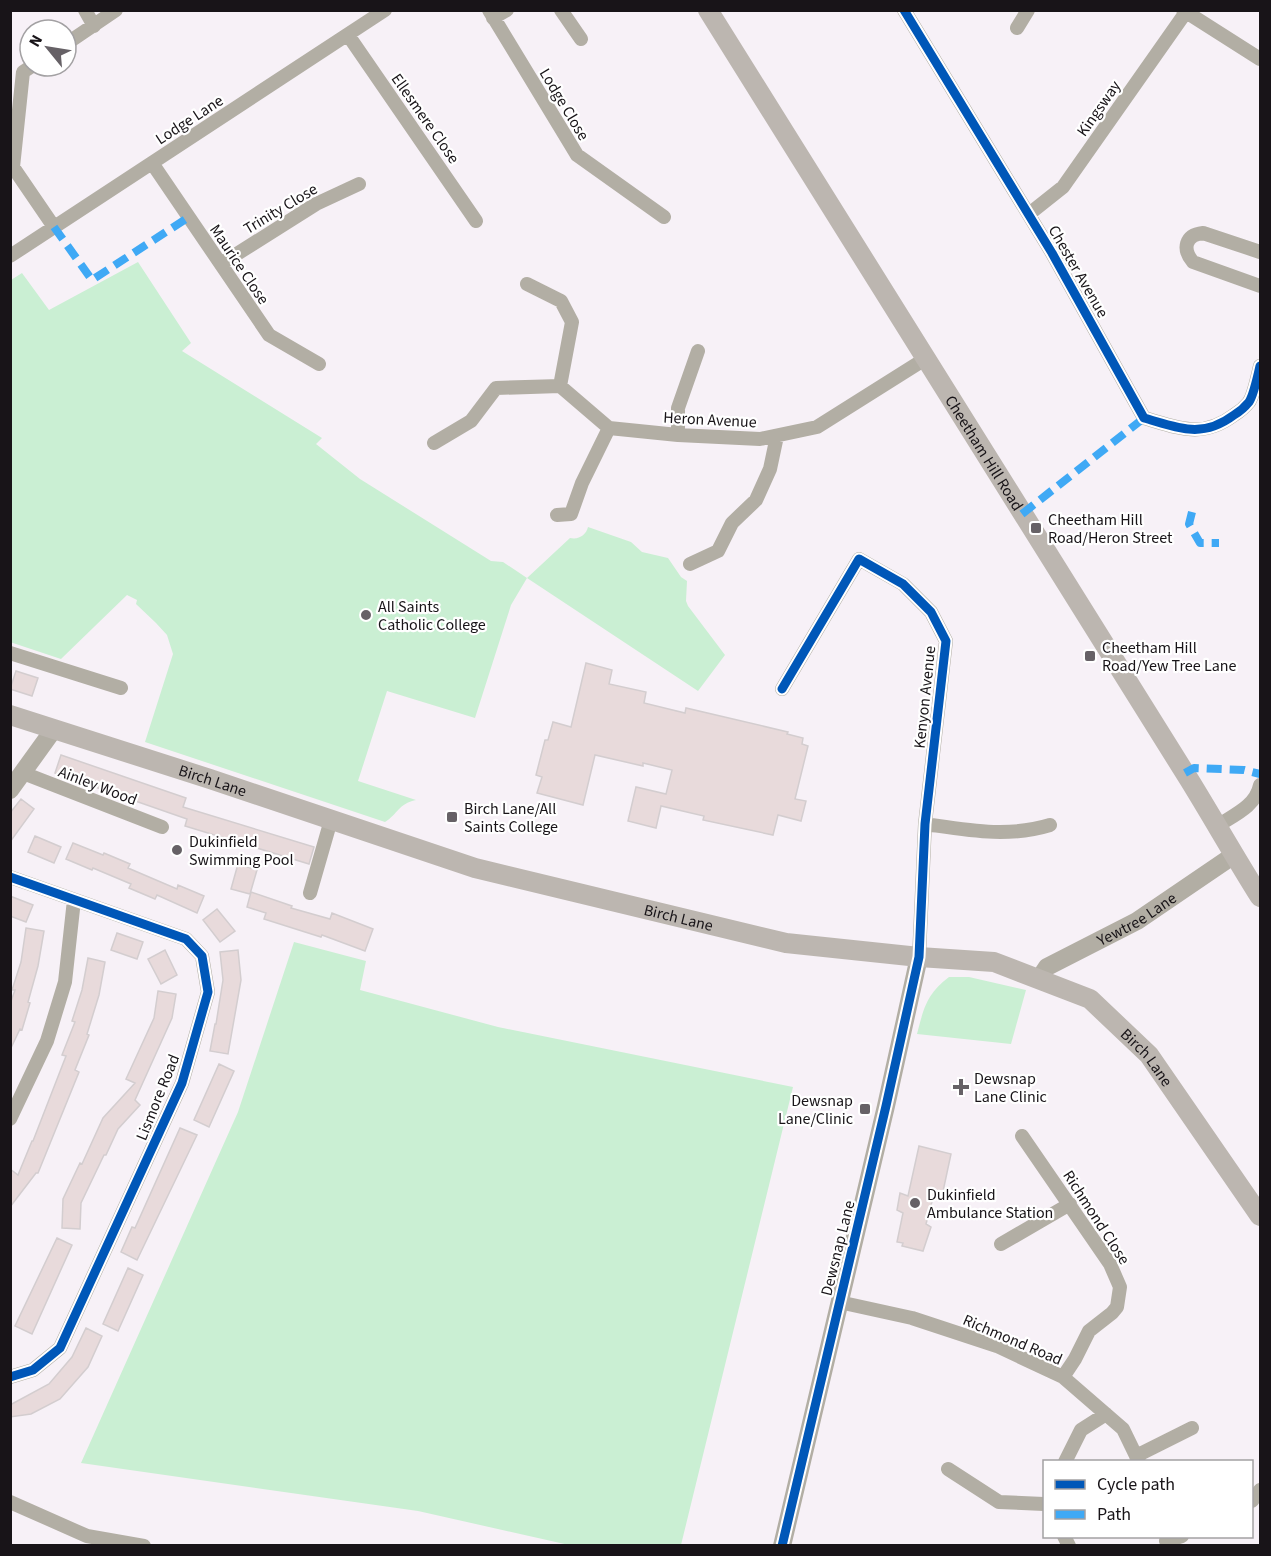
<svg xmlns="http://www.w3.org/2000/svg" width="1271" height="1556" viewBox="0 0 1271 1556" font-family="'Source Sans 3',sans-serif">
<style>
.green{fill:#caefd3}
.building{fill:#e8dadb;stroke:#d3cdcf;stroke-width:1.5}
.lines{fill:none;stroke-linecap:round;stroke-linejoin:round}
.minor{stroke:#b2aea4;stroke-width:14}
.tertiary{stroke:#b2aea4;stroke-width:18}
.secondary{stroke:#bcb6b0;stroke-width:20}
.quiet{stroke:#3fa9f5;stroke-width:8;stroke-dasharray:15 8;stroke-linecap:butt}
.cycleway-casing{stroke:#fff;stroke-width:13}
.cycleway{stroke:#0057b8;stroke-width:9}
.poi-dot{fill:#666166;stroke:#fff;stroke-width:2}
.labels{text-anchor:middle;stroke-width:4.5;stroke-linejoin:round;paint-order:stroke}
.street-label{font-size:16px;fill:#181418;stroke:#fff}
.poi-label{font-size:16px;fill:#181418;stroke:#fff;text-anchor:start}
</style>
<rect width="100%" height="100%" fill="#f7f1f7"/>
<!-- green -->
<path class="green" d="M138,262L191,343L182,351L322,438L316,444L360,479L491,561L503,562L527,578L570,538C579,540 586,535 588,527L631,542L642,552L668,558L681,577L687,581L686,601L688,606L725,655L698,691L527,578L511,605L475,718L387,691L358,781L416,800C398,804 398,814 385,822L145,742L173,654L167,635L156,623L136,604L137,600L127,595L61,659L10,642L11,280L22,273L49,310Z
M294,942L366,961L360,990L498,1027L793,1087L681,1545H569L418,1511L81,1463L238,1112Z
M949,977H969L1026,990L1011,1044L917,1034C924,1007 927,994 949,977Z"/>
<!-- building -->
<path class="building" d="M586,663L612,670L609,684L646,692L644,703L685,713L686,708L788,732L787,734L803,738L802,744L808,746L795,799L806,801L801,821L778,815L773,835L703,820L704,816L661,806L656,828L628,821L636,787L666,794L672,770L643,763V766L595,755L583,805L537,793L542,777L536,775L545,740H548L553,722L571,727Z
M16,671L38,678L32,696L10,689Z
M61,755L186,798L183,807L314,847L309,864L185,826L187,819L55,773Z
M21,799L34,809L10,842V813Z
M35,836L61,847L54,863L28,852Z
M73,843L103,855L104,853L130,864L128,868L177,889L178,885L204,896L197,913L157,895L155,899L129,888L131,884L93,868L92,870L66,859Z
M238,864L257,870L250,894L231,889Z
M251,892L292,906L291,908L330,919L332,913L373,929L365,951L322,935L321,937L264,919L266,913L247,907Z
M10,896L33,905L26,922L10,916Z
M217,909L235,931L220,942L203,920Z
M26,928L44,931L38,966L28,1002L30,1003L22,1030L20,1029L10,1050V1004L15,990H12L21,962Z
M117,933L143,942L137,959L111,950Z
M165,950L177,975L161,984L148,959Z
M238,950L241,980L228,1054L210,1051L215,1024H216L223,980L220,952Z
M88,958L105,962L99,995L87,1034L89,1035L75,1070L79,1072L38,1173H36L10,1207V1169L18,1175L32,1141H33L66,1056L62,1055L75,1022L72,1021L82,990Z
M158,991L176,994L172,1018L135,1100L140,1105L118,1129L106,1155H104L81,1203L80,1229L62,1228L63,1199L80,1163L82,1164L103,1118L135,1083L126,1079L154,1018Z
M219,1064L234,1071L209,1127L194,1120Z
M180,1128L197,1135L137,1260L121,1252L132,1227L135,1228Z
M919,1146L951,1154L942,1196L934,1194L926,1224L931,1227L923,1251L902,1246L903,1243L897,1242L903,1213L897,1210L900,1193L908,1196Z
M57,1238L72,1245L32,1334L15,1326Z
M128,1268L143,1275L118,1331L103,1324Z
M86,1328L102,1336L88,1367L60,1399L31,1414L10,1417V1405L49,1384L72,1357Z"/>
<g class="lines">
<!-- minor -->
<path class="minor" d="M85,10L94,26
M489,10L577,155L664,217
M561,10L581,39
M904,10L1052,253L1144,418C1179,428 1202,439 1234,415C1239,412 1245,407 1249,402C1253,396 1258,375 1260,366
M1183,10L1260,59
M493,18L507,10
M1017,28L1028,10
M348,35L476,221
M66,44L116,10
M32,66L23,72L13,167L54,227
M152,163L269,335L319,364
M1029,214L1063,187L1186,12
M1260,252L1203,233C1185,235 1182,249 1193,262L1260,286
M10,256L385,10
M221,264L316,204L359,184
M527,284L561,301L572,322L560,386
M560,386L609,428L678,435L760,439L817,427L925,359
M678,435V408L698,351
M434,443L471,421L496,388L560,386
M557,515L571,514L582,483L609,428
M690,564L718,551L732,523L756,500L770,469L777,436
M10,653L121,688
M782,689L859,559L903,584L931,612L946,641L925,824L919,957
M23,773L162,827
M925,824C967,830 1008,838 1050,825
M1217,826C1234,815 1256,806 1260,785
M10,877L186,939L202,956L208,992L182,1083L60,1348L33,1370L10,1377
M310,893L331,820
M10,1119L47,1041L65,982L74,900
M1022,1136L1110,1264L1120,1287L1117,1307L1112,1313L1089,1331L1075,1359L1063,1377
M1001,1244L1070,1204
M839,1302L912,1318L997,1346L1063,1377L1123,1429L1139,1462
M1136,1456L1192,1428
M1065,1462L1081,1430L1106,1414
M948,1469L999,1502L1044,1504
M1252,1501L1260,1490
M10,1502L87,1536L144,1546
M1064,1536L1069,1546
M1166,1541L1182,1536"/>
<!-- tertiary -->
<g class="tertiary">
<path d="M10,790L54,729"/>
<path id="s1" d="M1039,979L1047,967L1137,921L1234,855"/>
<path d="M782,1546L886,1106L919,957"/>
</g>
<!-- secondary -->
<g class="secondary">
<path id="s2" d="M708,10L1190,781C1214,820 1236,859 1260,897"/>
<path id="s3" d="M10,715L210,779L475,868L786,943L919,957L994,962L1090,999L1149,1055L1260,1216"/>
</g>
<!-- quiet -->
<path class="quiet" d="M54,227L92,280L189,217
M1192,512L1189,524L1200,543H1219
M1022,514L1144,418
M1185,773L1194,768L1244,770L1260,774"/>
<defs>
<path id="cycleway" d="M904,10L1052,253L1144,418C1179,428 1202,439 1234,415C1239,412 1245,407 1249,402C1253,396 1258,375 1260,366
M10,877L186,939L202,956L208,992L182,1083L60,1348L33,1370L10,1377
M782,1546L886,1106L919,957L925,824L946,641L931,612L903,584L859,559L782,689"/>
</defs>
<!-- cycleway casing -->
<use href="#cycleway" class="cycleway-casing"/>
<!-- cycleway -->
<use href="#cycleway" class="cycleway"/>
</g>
<!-- markers -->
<g class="poi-dot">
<rect x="1030" y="522" width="12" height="12" rx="3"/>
<circle cx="366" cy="615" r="6"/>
<rect x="1084" y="650" width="12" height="12" rx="3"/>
<rect x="446" y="811" width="12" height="12" rx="3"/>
<circle cx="177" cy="850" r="6"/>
<path d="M958 1078h6v6h6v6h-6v6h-6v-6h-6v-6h6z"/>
<rect x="859" y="1103" width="12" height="12" rx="3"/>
<circle cx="915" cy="1203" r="6"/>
</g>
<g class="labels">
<!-- street labels -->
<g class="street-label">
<text transform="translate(565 104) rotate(59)" y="6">Lodge Close</text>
<text transform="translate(1098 108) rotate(-55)" y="6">Kingsway</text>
<text transform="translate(426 118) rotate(55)" y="6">Ellesmere Close</text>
<text transform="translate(189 119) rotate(-33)" y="6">Lodge Lane</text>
<text transform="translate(280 208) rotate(-31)" y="6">Trinity Close</text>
<text transform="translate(240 264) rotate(56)" y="6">Maurice Close</text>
<text transform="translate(1079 271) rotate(60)" y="6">Chester Avenue</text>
<text transform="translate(710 419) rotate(3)" y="6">Heron Avenue</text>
<text dy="6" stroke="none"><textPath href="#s2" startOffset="522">Cheetham Hill Road</textPath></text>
<text transform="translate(924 697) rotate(-84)" y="6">Kenyon Avenue</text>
<text dy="6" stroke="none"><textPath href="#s3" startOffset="213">Birch Lane</textPath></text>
<text transform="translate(98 785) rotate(21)" y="6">Ainley Wood</text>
<text dy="6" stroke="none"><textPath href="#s3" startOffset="699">Birch Lane</textPath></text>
<text dy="6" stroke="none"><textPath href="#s1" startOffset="116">Yewtree Lane</textPath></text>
<text dy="6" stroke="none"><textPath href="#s3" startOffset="1203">Birch Lane</textPath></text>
<text transform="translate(157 1097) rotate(-68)" y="6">Lismore Road</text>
<text transform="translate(1097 1217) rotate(57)" y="6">Richmond Close</text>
<text transform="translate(837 1248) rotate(-76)" y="6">Dewsnap Lane</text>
<text transform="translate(1013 1339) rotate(23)" y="6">Richmond Road</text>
</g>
<!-- poi labels -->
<g class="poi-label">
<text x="1048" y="525">Cheetham Hill<tspan x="1048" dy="18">Road/Heron Street</tspan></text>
<text x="378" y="612">All Saints<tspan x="378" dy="18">Catholic College</tspan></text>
<text x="1102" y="653">Cheetham Hill<tspan x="1102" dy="18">Road/Yew Tree Lane</tspan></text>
<text x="464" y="814">Birch Lane/All<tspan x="464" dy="18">Saints College</tspan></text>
<text x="189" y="847">Dukinfield<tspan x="189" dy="18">Swimming Pool</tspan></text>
<text x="974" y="1084">Dewsnap<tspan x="974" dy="18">Lane Clinic</tspan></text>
<text x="853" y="1106" text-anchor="end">Dewsnap<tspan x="853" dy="18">Lane/Clinic</tspan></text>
<text x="927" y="1200">Dukinfield<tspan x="927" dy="18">Ambulance Station</tspan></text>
</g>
</g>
<!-- border -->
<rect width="1271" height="1556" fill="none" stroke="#181418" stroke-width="24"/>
<!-- legend -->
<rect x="1043" y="1460" width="210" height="78" fill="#ffffff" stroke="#a3a1a3" stroke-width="1.5"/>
<rect x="1055" y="1480" width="30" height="9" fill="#0057b8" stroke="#a3a1a3" stroke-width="1.5"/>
<text x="1097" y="1490" font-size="18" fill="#181418">Cycle path</text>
<rect x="1055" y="1510" width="30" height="9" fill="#3fa9f5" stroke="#a3a1a3" stroke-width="1.5"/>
<text x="1097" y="1520" font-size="18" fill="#181418">Path</text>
<!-- north arrow -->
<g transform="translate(48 48) rotate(300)"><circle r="28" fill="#ffffff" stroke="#a3a1a3" stroke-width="1.5"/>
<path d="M0-4.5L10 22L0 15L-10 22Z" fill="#666166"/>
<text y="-9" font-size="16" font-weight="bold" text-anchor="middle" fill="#181418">N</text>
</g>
</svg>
